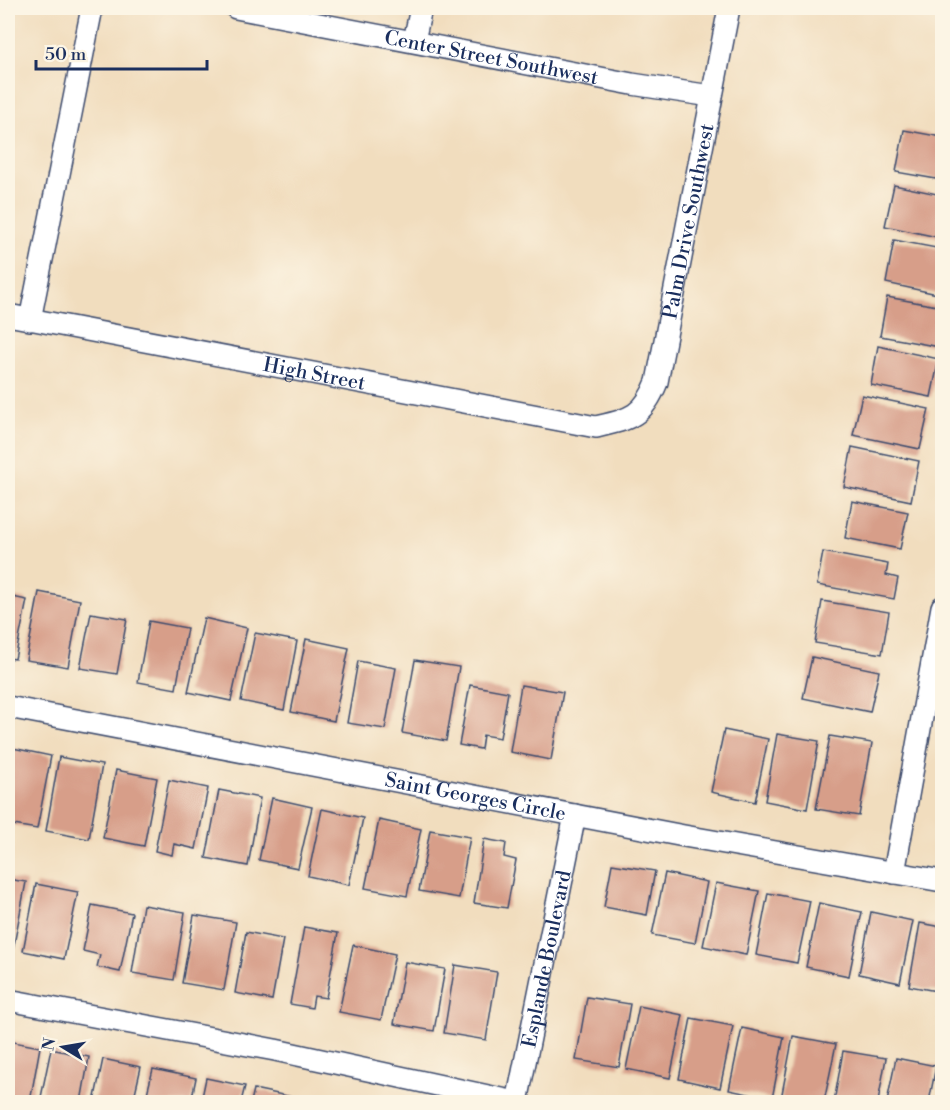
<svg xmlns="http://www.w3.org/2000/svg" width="950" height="1110" viewBox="0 0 950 1110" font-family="'Libre Bodoni',serif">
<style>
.building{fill:#d79e89}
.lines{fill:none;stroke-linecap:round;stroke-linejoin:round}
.minor-casing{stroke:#3b496c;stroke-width:24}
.minor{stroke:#fff;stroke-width:21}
.labels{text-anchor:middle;stroke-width:5;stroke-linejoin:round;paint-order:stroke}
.street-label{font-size:20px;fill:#1b2f5e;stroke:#fcf5e5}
</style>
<rect width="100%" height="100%" fill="#fcf5e5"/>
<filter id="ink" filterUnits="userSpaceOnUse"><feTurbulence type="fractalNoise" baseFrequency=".0167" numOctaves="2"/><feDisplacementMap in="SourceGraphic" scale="12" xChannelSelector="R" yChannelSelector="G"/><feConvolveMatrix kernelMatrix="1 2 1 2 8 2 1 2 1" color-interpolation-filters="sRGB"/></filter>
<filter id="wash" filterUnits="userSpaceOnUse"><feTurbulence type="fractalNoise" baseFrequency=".008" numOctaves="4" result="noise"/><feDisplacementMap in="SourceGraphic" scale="24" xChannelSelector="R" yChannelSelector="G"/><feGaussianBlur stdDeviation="1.35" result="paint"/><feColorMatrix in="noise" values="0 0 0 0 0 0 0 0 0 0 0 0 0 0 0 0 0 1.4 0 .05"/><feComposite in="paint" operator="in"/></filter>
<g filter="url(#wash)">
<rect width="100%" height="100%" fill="#f1ddbe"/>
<g id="blocks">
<!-- building -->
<path class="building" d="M942,107V124L938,123Z
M904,130L942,137V180L896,172Z
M894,185L942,195V238L885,226Z
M894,240L942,249L941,270H942V295L886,283Z
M887,297L942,307V334L940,347L880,336Z
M878,346L939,359L931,397L871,385Z
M862,395L929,409L920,449L853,435Z
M852,447L919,461L911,501L844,487Z
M852,501L908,512L900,549L845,538Z
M823,552L888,564L886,575L898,578L894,599L817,585Z
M39,592L80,600L68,667L26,660Z
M8,596L27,600L15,659L8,658Z
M822,601L889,612L882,654L815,643Z
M91,613L127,619L117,674L80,668Z
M204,618L247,628L231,701L188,692Z
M149,621L187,628L176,689L138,682Z
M255,633L297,641L284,710L241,701Z
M306,639L349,648L334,721L291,712Z
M812,657L879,671L870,712L803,698Z
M415,660L459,667L446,741L402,733Z
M358,661L396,668L385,729L347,723Z
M470,685L508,692L500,738L483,735L481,749L459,745Z
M521,685L563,692L551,760L510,752Z
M724,730L768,739L755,802L711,792Z
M777,734L819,741L807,809L765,801Z
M830,736L872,743L859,816L816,809Z
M8,747L51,756L37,829L8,824Z
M59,757L102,765L89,839L46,831Z
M116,770L157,778L144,846L103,838Z
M169,780L208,788L196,849L174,844L172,855L155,851Z
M219,790L260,798L248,866L206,858Z
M272,798L312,807L298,868L259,860Z
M322,809L363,818L349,885L308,876Z
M379,820L421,829L407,896L365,888Z
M430,830L470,837L459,898L419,891Z
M484,839L506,843L504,857L516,860L507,908L474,903Z
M612,864L655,871L647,915L604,907Z
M665,873L707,882L695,943L652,935Z
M8,879L26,882L13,950L8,949Z
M716,883L759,891L746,955L703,946Z
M36,884L78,892L64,959L23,951Z
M768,893L810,901L797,963L756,955Z
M819,903L862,912L849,976L806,967Z
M92,905L132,913L120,972L97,967L100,955L83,951Z
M143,905L185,912L174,980L132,973Z
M871,912L913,921L900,983L859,974Z
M194,915L236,922L224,990L182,983Z
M920,923L942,927V992L909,986Z
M304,927L338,933L326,998L314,996L312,1008L290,1004Z
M246,932L283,939L272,1000L235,993Z
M353,945L395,954L381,1020L339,1012Z
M405,962L445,969L434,1031L394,1024Z
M455,965L497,972L486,1040L444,1033Z
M587,997L630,1004L619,1067L576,1060Z
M639,1006L683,1015L670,1078L626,1069Z
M691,1018L733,1026L720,1088L679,1079Z
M742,1028L784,1037L772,1099L729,1090Z
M793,1036L836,1044L824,1102H799L781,1099Z
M8,1041L40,1047L30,1102H8Z
M51,1049L89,1057L81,1102H40Z
M843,1051L886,1058L878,1102H834Z
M896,1058L936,1066L929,1102H887Z
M103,1059L141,1067L133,1102H94Z
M153,1069L196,1078L191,1102H145Z
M206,1078L245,1086L241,1102H201Z
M254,1089L297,1098L296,1102H251Z"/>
</g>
</g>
<g filter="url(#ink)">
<use href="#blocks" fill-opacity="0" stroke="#3b496c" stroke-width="1.5"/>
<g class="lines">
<defs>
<g id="minor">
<path id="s1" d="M236,8L632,84L711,96"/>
<path d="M414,41L421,8"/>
<path id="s2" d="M8,315L596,427C630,419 643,417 657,382L729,8"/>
<path d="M30,320L92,8"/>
<path id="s3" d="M8,707L684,836L942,881"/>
<path d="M894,873L942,607"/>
<path d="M8,1000L275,1050L516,1102"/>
<path id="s4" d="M517,1102L575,815"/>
</g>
</defs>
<!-- minor casing -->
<use href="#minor" class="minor-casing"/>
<!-- minor -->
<use href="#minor" class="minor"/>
</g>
</g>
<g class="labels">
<!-- street labels -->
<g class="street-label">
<text dy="7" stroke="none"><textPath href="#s1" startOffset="260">Center Street Southwest</textPath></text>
<text dy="7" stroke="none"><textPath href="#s2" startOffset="843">Palm Drive Southwest</textPath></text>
<text dy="7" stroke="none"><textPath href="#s2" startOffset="312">High Street</textPath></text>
<text dy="7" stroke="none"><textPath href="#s3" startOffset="476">Saint Georges Circle</textPath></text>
<text dy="7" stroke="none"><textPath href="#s4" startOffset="146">Esplande Boulevard</textPath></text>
</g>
</g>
<!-- margin -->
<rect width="950" height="1110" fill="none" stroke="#fcf5e5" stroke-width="30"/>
<!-- north arrow -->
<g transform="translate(63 1047) rotate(281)" stroke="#fcf5e5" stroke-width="4.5" paint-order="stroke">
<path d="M0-4.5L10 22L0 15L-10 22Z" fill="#1b2f5e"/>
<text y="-9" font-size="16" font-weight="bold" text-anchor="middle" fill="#1b2f5e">N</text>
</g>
<!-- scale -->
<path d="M36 60v9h171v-9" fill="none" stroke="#1b2f5e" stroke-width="3"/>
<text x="45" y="60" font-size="18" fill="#1b2f5e" stroke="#fcf5e5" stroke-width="4.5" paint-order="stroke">50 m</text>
</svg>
